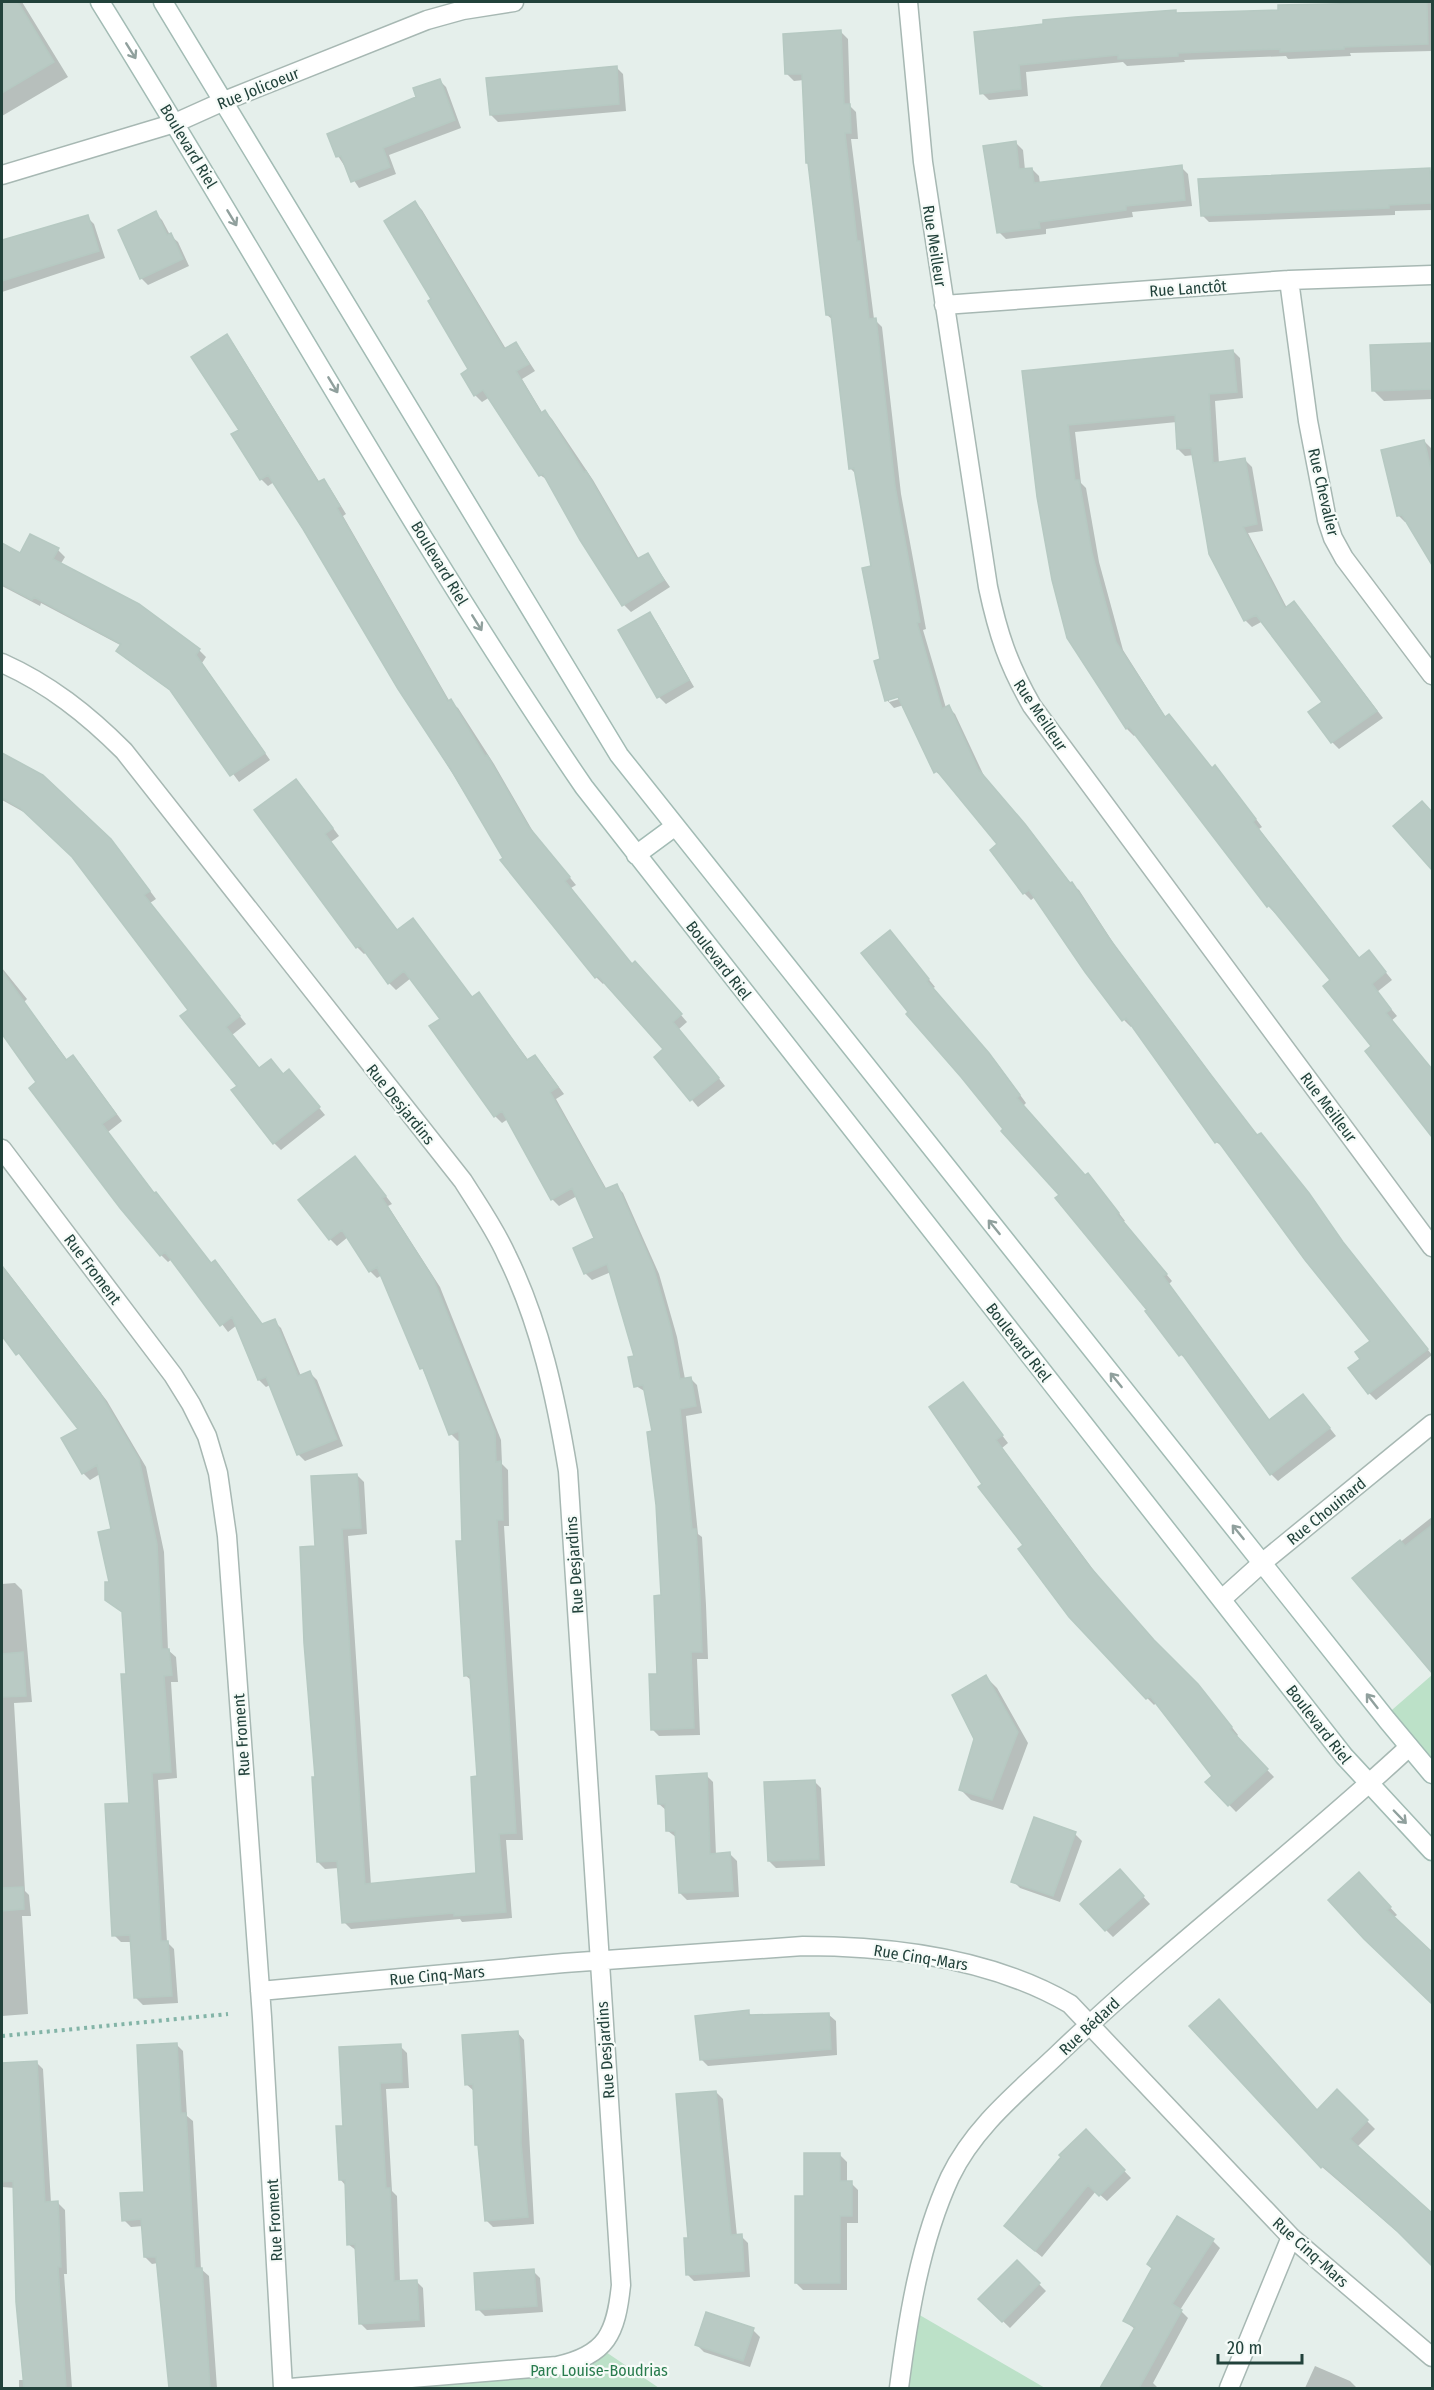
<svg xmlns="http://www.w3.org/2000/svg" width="1434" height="2390" viewBox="0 0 1434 2390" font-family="'Fira Sans Condensed',sans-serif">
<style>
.green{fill:#bce1c8}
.shadow{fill:#0003;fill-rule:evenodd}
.building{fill:#b9cac4;stroke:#b6c9c2;stroke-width:1.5}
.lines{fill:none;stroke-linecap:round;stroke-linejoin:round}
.street-casing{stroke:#a7b8b3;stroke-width:21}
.secondary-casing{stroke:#a2bbb4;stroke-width:21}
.path{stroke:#83b4a7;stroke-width:4;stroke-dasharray:3 4.5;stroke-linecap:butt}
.street{stroke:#fff;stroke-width:18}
.secondary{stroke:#fff;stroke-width:18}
.oneway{stroke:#90a09d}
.labels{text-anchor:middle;stroke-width:4.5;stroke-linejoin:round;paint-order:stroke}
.street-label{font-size:16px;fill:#22423b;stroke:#f6fbf8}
.park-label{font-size:16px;fill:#297c4e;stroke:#f6fbf8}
</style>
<rect width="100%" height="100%" fill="#e5efeb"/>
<!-- green -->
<path class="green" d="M1432,1675V1774L1385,1716Z
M911,2310L1045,2388H899Z
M600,2348L659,2388H290L557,2366Z"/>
<!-- shadow -->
<path class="shadow" d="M2,2H22L68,77L2,116Z
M1432,2V51L1350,53L1351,56L1288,59L1286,56L1184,60L1185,62L1127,66L1123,62L1026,72L1028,96L989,100L982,93L976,33L1175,12L1178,15L1280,11V7Z
M841,32L848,39L850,106L856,112L858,139H851L874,319L882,327L901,494L926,629L923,630L946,708L948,707L955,714L985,778L1032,833L1071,884L1079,890L1116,947L1218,1084L1258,1137L1267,1142L1315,1202L1349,1251L1432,1355L1376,1400L1369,1393L1362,1360L1372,1341L1225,1148L1216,1142L1133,1025L1131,1027L1124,1020L1087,971L1035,897L1031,900L1024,893L992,850L999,844L945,778L936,772L904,705L894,708L887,700L873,567L856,474L850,468L833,320L827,315L810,166L807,163L804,80L794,81L787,74ZM905,694L906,697L889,702V699Z
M616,67L623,74L626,111L498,122L491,115Z
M439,80L446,87L461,128L389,155L396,174L359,188L338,156Z
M1016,143L1023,150L1025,170L1032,169L1039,176L1040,184L1181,167L1188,174L1192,206L1132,212L1133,217L1046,229V234L1006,239L999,232Z
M1432,171V210L1395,211V215L1209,222L1202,215L1200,180Z
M415,203L422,210L506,349L515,344L522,351L535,371L522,379L543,414L545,412L552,419L593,480L639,559L647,554L670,587L631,612L624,605L549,481L540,475L490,397L482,402L475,395L470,370L433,300Z
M155,213L162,220L170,235L178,242L189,266L148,285L141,278Z
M87,217L94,224L105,258L2,292V242Z
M226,336L233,343L320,483L323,481L330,488L346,514L343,516L450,702L458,708L494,764L535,835L576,885L571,888L632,965L642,970L687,1022L679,1029L725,1086L698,1107L656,1057L665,1050L605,982L603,984L596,977L505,859L274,482L268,486L261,479L241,430Z
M1432,344V399L1384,401L1373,390L1372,346Z
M1233,351L1240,358L1243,398L1215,401L1219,464L1245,460L1252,467L1263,531L1248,533L1287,608L1294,603L1301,610L1383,718L1339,749L1332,742L1324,702L1263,621L1252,627L1245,620L1194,455L1185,456L1178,449L1177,422L1075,432L1081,483L1086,488L1099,562L1123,650L1166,718L1213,769L1222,774L1262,827L1259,829L1360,959H1375L1392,980L1377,992L1397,1016L1391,1021L1432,1072V1134L1408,1100L1333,981L1277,912L1275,913L1268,906L1136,734L1134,736L1127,729L1068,637L1023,372Z
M1424,441L1431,448L1432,455V562L1408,521L1405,522L1398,515Z
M2,545L21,555L58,550L65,557L60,565L199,650L206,657L202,663L270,760L239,782L174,693L125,658L118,651L122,646L41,603L40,606L2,586Z
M649,614L656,621L694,687L666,704L659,697Z
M2,755L42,776L118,848L156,899L150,903L246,1024L232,1035L260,1069L284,1075L289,1071L325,1115L281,1150L274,1143L190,1010L74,858L29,815L2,800Z
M303,788L339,836L331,842L398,931L473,998L479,994L529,1061L535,1057L542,1064L564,1094L556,1099L607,1190L616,1185L623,1193L659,1274L677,1337L685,1379L690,1378L697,1385L702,1413L686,1416L698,1534L702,1537L706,1605L708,1659H697L700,1735L659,1736L652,1729L659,1675L663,1597L653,1433L646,1392L636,1386L635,1357L611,1272L592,1280L585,1273L596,1239L577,1196L559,1206L552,1199L508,1119L502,1123L495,1116L442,1019L411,978L396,990L389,983L367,952L364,954L357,947L256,811Z
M1422,803L1432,813V868L1396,826Z
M896,939L935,987L933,988L996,1062L1026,1103L1023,1106L1086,1177L1088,1175L1095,1182L1125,1221L1123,1222L1172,1281L1169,1284L1270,1421L1310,1403L1336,1436L1278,1481L1271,1474L1189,1361L1181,1355L1061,1195L910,1013Z
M2,968L27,999L24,1002L68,1061L73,1057L80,1064L122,1121L108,1132L155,1194L212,1265L222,1269L263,1325L274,1321L281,1328L301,1376L310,1373L317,1380L343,1446L305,1461L298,1454L270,1385L266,1387L259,1380L237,1325L228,1332L172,1259L168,1262L161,1255L2,1031Z
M362,1165L392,1204L388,1206L440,1287L501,1440L502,1464L508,1470L509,1526H504L523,1840H506L512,1918L462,1922L460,1919L351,1929L344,1922L339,1868L325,1869L318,1862L317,1547L357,1475L364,1482L367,1534L348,1536L371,1885L477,1874L478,1778L472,1681L465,1675L460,1440L458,1441L451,1434L382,1275L377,1278L370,1271L348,1237L337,1246L330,1239Z
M2,1265L107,1401L146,1467L164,1552L168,1650L176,1657L178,1682H171L177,1778L158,1780L167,1942L174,1949L178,2003L143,2005L136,1998L132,1942H121L114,1935L131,1804L128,1676L124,1613L107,1599L111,1583L112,1530L100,1474L90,1480L83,1473L80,1429L2,1332Z
M963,1384L1008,1443L1002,1448L1098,1576L1161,1649L1205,1693L1238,1735L1236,1737L1274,1777L1236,1812L1207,1782L1214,1776L1157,1702L1154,1705L1098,1648L1020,1550L1026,1545L984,1484Z
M1432,1517V1580L1430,1582L1432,1585V1671L1355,1578Z
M15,1583L22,1590L32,1702L14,1703L25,1891L29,1895L31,1916H22L28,2014L2,2016V1584Z
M986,1677L997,1688L1028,1743L1003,1810L971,1800L960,1789L976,1739Z
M706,1775L713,1782L716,1855L730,1854L737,1861L739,1897L687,1900L680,1893L677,1838L668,1831L667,1811L659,1804Z
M814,1781L821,1788L825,1866L776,1868L769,1861Z
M1075,1834L1082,1841L1060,1902L1020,1888L1013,1881Z
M1126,1878L1150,1904L1113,1937L1106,1930Z
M1366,1881L1397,1915L1393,1918L1432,1955V2000L1373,1946Z
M748,2012L753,2017L828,2014L836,2021L837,2055L708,2066L701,2059Z
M517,2032L524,2040L534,2224L493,2227L486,2220L474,2091L466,2084Z
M176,2044L183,2051L187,2116L193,2121L201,2269L209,2276L217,2388H170L158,2263L152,2264L145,2257L143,2226L131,2227L124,2220L146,2193Z
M400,2046L407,2053L409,2088L386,2089L392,2191L397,2196L400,2282L416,2281L423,2288L425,2327L367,2330L360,2323L357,2251L348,2244L346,2186L340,2179L345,2127Z
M36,2062L43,2069L51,2203H58L65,2210L67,2274H64L72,2388H19V2380H24L15,2188L2,2187V2065Z
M1337,2091L1375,2129L1357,2147L1432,2214V2265L1407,2240L1322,2167L1317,2111Z
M716,2092L723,2099L737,2236H741L748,2243L750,2277L694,2281L687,2274L690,2239Z
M1086,2131L1131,2178L1107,2201L1096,2191L1042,2257L1013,2233Z
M840,2155L847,2162V2183H851L858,2190V2223H847V2290H803L796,2283L805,2198Z
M1213,2241L1220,2248L1180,2310L1188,2318L1153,2383L1158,2388H1101L1136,2330L1125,2321Z
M1017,2262L1046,2291L1010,2328L980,2299Z
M533,2271L540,2278L543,2312L485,2316L478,2309Z
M753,2330L760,2337L750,2367L704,2352L697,2345Z
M1315,2366L1350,2381L1357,2388H1305Z"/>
<!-- building -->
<path class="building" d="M2,2H18L54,62L2,93Z
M1427,2L1428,44L1344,47V49L1280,52V49L1178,53V56L1118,59V55L1019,65L1021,89L980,94L974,32L1043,24V20L1075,17L1176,10V13L1278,10V5Z
M841,30L844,104H850L851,133H845L857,241H860L869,319L876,318L895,486L920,622L917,623L942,709L949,705L978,769L1025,824L1070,883L1072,882L1109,938L1211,1075L1257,1135L1261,1133L1309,1193L1343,1242L1428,1349L1368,1394L1348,1368L1360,1359L1355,1352L1370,1341L1305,1260L1218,1141L1215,1143L1126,1018L1122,1021L1085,972L1029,890L1023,894L990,850L997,844L937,771L934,773L898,697L885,701L874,661L880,659L862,568L871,566L854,468L849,469L831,315H826L808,163H806L802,74H785L783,34Z
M617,66L619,104L490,115L486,78Z
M440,79L455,120L383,148L390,167L351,182L341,156L336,157L327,134L416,97L413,88Z
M1016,141L1019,169L1032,168L1034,183L1182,165L1185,200L1126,206V210L1039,222L1040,228L997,233L983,146Z
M1430,168L1432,203L1389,205V208L1201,216L1198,179Z
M415,201L504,349L516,342L529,364L516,371L541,413L545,410L584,472L586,471L637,559L648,553L664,580L622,606L580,540L543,474L539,476L483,390L474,396L461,374L468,369L428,301L431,299L384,221Z
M156,211L167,235L171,233L183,259L140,279L118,230Z
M88,215L99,251L2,281V240Z
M227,334L318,482L324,479L340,506L337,508L448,701L451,699L485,756L487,755L528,826L570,877L565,881L632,964L635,961L682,1014L673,1022L719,1078L690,1101L654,1057L663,1049L598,976L595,978L500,860L503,858L453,773L398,689L303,529L268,475L260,480L231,434L239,430L191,357Z
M1432,343V389L1372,391L1370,345Z
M1233,350L1237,392L1209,394L1213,463L1245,458L1257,524L1243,527L1285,608L1294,601L1377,711L1331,743L1308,712L1322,702L1256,615L1244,621L1209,554L1191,448L1177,449L1175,415L1068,425L1075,480H1079L1092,553L1116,642L1165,717L1169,714L1212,768L1215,765L1256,819L1253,822L1359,958L1369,950L1386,972L1372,984L1391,1009L1386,1013L1432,1069V1137L1365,1051L1371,1046L1323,986L1330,980L1269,905L1267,907L1129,727L1126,729L1067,638L1052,580L1037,497L1022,371Z
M1424,440L1432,473V565L1402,515L1397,516L1381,450Z
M30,534L59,548L53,559L139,604L200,649L196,655L265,753L230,776L170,690L116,651L121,644L34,597L32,600L2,584V543L20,553Z
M650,612L689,680L657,698L618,630Z
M2,753L43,775L111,839L150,891L144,895L240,1016L226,1027L259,1068L271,1059L283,1074L289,1069L320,1107L273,1144L231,1090L237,1086L180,1016L188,1010L72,857L20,808L2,798Z
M296,779L333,828L325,834L397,930L413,918L472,997L479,992L527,1060L535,1055L558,1087L550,1092L605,1189L617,1184L653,1266L671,1329L680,1379L691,1377L696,1406L680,1409L692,1529H696L700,1597L702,1652H691L694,1728L651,1730L649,1674H657L654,1596L661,1595L656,1505L647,1432L652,1431L643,1385L634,1387L628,1357L634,1356L607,1264L584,1274L573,1248L594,1238L572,1188L551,1200L502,1111L494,1117L429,1026L440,1019L404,971L388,984L360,945L356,948L254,810Z
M1422,801L1432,812V870L1393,826Z
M890,930L929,979L927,981L989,1053L1020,1095L1017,1098L1085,1175L1088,1173L1119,1213L1117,1214L1167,1274L1163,1276L1269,1420L1303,1394L1330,1428L1270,1475L1182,1354L1179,1356L1145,1311L1147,1310L1055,1198L1059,1195L1001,1131L1003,1129L961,1077L906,1014L908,1012L861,953Z
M2,971L66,1060L73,1055L116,1114L102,1124L154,1193L156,1192L211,1263L215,1260L262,1324L275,1319L298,1376L310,1371L337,1439L297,1455L266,1377L258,1380L232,1317L220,1326L165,1252L160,1256L120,1208L29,1088L36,1082L2,1034Z
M355,1156L386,1196L382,1198L433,1278L495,1432L496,1462L501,1461L503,1520H497L516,1833L499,1834L506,1912L454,1916V1913L342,1923L337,1861L317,1862L312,1777H315L304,1643L300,1547L315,1546L311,1476L357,1474L361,1528L342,1529L365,1884L476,1873L471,1777L477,1776L470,1675L464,1676L456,1541H462L459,1431L449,1435L423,1368L420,1369L377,1267L369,1272L342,1230L329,1240L298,1200Z
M2,1266L100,1393L139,1459L157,1544L162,1649H169L172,1675L164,1676L171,1772L152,1773L161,1941H168L172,1996L134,1998L130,1935L112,1936L105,1804L129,1803L121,1674H126L122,1612L105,1600V1582H109L98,1532L111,1529L97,1465L82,1474L61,1438L78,1429L19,1353L16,1355L2,1336Z
M963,1382L1003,1435L996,1440L1091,1568L1154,1640L1198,1684L1232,1727L1230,1729L1268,1769L1228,1806L1205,1782L1212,1776L1150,1696L1146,1699L1069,1617L1018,1549L1023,1545L978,1487L982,1484L929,1407Z
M1432,1525V1673L1352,1578L1400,1540L1405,1546Z
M23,1652L26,1696L2,1697V1654Z
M986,1675L1018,1732L992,1800L959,1790L974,1739L952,1695Z
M707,1773L710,1854L730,1852L733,1891L679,1893L675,1831H666L665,1804H658L656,1776Z
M815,1780L819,1859L768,1861L764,1782Z
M1034,1817L1076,1832L1053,1896L1011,1882Z
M1120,1869L1144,1896L1105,1931L1080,1904Z
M1359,1872L1391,1907L1387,1910L1432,1952V2004L1364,1939L1328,1900Z
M23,1887L24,1909L2,1911V1888Z
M1219,1999L1317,2110L1337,2089L1368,2120L1350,2139L1432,2213V2266L1398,2232L1323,2166L1321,2168L1189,2026Z
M749,2010V2015L829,2013L831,2049L700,2060L695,2016Z
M518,2031L522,2081L521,2143L528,2217L485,2221L478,2145H475L473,2084L465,2085L462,2035Z
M177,2043L181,2113H186L195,2268H202L210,2388H169L156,2257H144L141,2219L122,2221L120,2193L144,2192L137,2045Z
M401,2044L402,2082L380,2083L386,2188H390L394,2281L417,2280L419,2320L359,2324L355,2244L347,2245L345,2180H339L336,2126H343L339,2047Z
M37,2061L45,2202L58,2201L61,2267H58L66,2388H24L16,2302L13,2181L2,2182V2063Z
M716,2091L731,2235L742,2234L744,2271L686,2275L684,2238H688L676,2094Z
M1086,2129L1125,2170L1099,2196L1088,2185L1035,2251L1004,2226L1061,2157L1059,2155Z
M804,2153H840V2181H852V2216H840V2283H795V2196H804Z
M1177,2216L1214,2239L1172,2304L1182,2310L1139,2388H1100L1135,2327L1123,2321L1152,2268L1147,2264Z
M1017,2260L1040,2283L1002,2322L978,2299Z
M534,2269L537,2306L476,2310L474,2273Z
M706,2312L754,2328L743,2361L695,2345Z"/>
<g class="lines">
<defs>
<path id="street" d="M908,2L923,162L988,587C998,634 1008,664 1032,706L1432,1247
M2,175L175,123L224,101L427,20L463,10L514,2
M1289,280L1308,421L1327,520L1333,538L1344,558L1432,675
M944,305L1289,280L1432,275
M2,663C49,684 87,714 124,751L463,1181C478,1205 495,1229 507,1256C540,1323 556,1398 568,1471L621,2285C616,2333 607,2355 557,2366L290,2388
M2,1149L173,1375L191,1404L207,1436L218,1473L227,1536L262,2017L283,2388
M1222,1599L1262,1563L1432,1424
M260,1991L564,1963L803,1946C893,1946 991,1958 1070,2004L1291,2237L1432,2357
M899,2388C908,2318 920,2242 950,2177C974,2127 1018,2092 1057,2055C1170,1947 1295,1853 1409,1747
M1229,2388L1291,2237"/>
<path id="secondary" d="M100,2C262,262 411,534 584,787L1344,1756L1432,1851
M163,2L619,755L1387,1720L1432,1774
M636,855L674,827"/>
</defs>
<!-- street casing -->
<use href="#street" class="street-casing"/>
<!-- secondary casing -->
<use href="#secondary" class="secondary-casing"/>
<!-- path -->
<path class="path" d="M2,2036L228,2014"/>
<!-- street -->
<use href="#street" class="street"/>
<!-- secondary -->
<use href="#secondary" class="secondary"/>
</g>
<!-- one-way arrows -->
<defs><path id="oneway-shaft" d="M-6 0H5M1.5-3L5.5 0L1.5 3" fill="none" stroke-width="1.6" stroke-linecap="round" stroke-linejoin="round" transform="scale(1.5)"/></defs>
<g class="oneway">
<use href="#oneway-shaft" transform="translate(131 51) rotate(58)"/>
<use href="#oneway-shaft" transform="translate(232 218) rotate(59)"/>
<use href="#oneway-shaft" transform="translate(333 385) rotate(59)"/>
<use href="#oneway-shaft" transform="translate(477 623) rotate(58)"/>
<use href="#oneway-shaft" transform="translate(994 1227) rotate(-129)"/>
<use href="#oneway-shaft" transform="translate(1116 1380) rotate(-129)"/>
<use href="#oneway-shaft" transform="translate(1238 1532) rotate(-129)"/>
<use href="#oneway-shaft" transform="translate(1372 1701) rotate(-128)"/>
<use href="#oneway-shaft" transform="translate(1400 1817) rotate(46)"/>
</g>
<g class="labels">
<!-- street labels -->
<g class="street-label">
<text transform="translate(258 88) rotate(-22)" y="6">Rue Jolicoeur</text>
<text transform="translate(189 146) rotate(59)" y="6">Boulevard Riel</text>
<text transform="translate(935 246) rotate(81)" y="6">Rue Meilleur</text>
<text transform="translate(1188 288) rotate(-4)" y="6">Rue Lanctôt</text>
<text transform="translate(1324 492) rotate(77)" y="6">Rue Chevalier</text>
<text transform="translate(440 563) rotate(59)" y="6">Boulevard Riel</text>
<text transform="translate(1041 715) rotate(56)" y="6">Rue Meilleur</text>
<text transform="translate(719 960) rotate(52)" y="6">Boulevard Riel</text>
<text transform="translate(401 1104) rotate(51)" y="6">Rue Desjardins</text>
<text transform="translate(1329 1107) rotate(53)" y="6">Rue Meilleur</text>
<text transform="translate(93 1269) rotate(53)" y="6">Rue Froment</text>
<text transform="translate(1019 1342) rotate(52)" y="6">Boulevard Riel</text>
<text transform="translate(1326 1511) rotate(-39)" y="6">Rue Chouinard</text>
<text transform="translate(574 1565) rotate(-94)" y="6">Rue Desjardins</text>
<text transform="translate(1319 1724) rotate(52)" y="6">Boulevard Riel</text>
<text transform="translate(241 1735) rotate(-94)" y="6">Rue Froment</text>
<text transform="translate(921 1957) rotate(9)" y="6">Rue Cinq-Mars</text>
<text transform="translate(437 1975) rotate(-5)" y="6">Rue Cinq-Mars</text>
<text transform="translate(1089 2026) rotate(-43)" y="6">Rue Bédard</text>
<text transform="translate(605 2050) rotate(-94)" y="6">Rue Desjardins</text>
<text transform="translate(274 2220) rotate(-93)" y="6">Rue Froment</text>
<text transform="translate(1311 2252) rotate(42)" y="6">Rue Cinq-Mars</text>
</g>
<!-- park labels -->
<g class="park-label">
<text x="599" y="2376">Parc Louise-Boudrias</text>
</g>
</g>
<!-- border -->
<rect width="1434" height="2390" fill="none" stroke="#22423b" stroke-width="6"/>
<!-- scale -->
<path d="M1218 2354v9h84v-9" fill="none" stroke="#22423b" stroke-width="3"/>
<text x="1227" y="2354" font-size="18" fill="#22423b" stroke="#f6fbf8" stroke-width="4.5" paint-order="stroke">20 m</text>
</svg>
